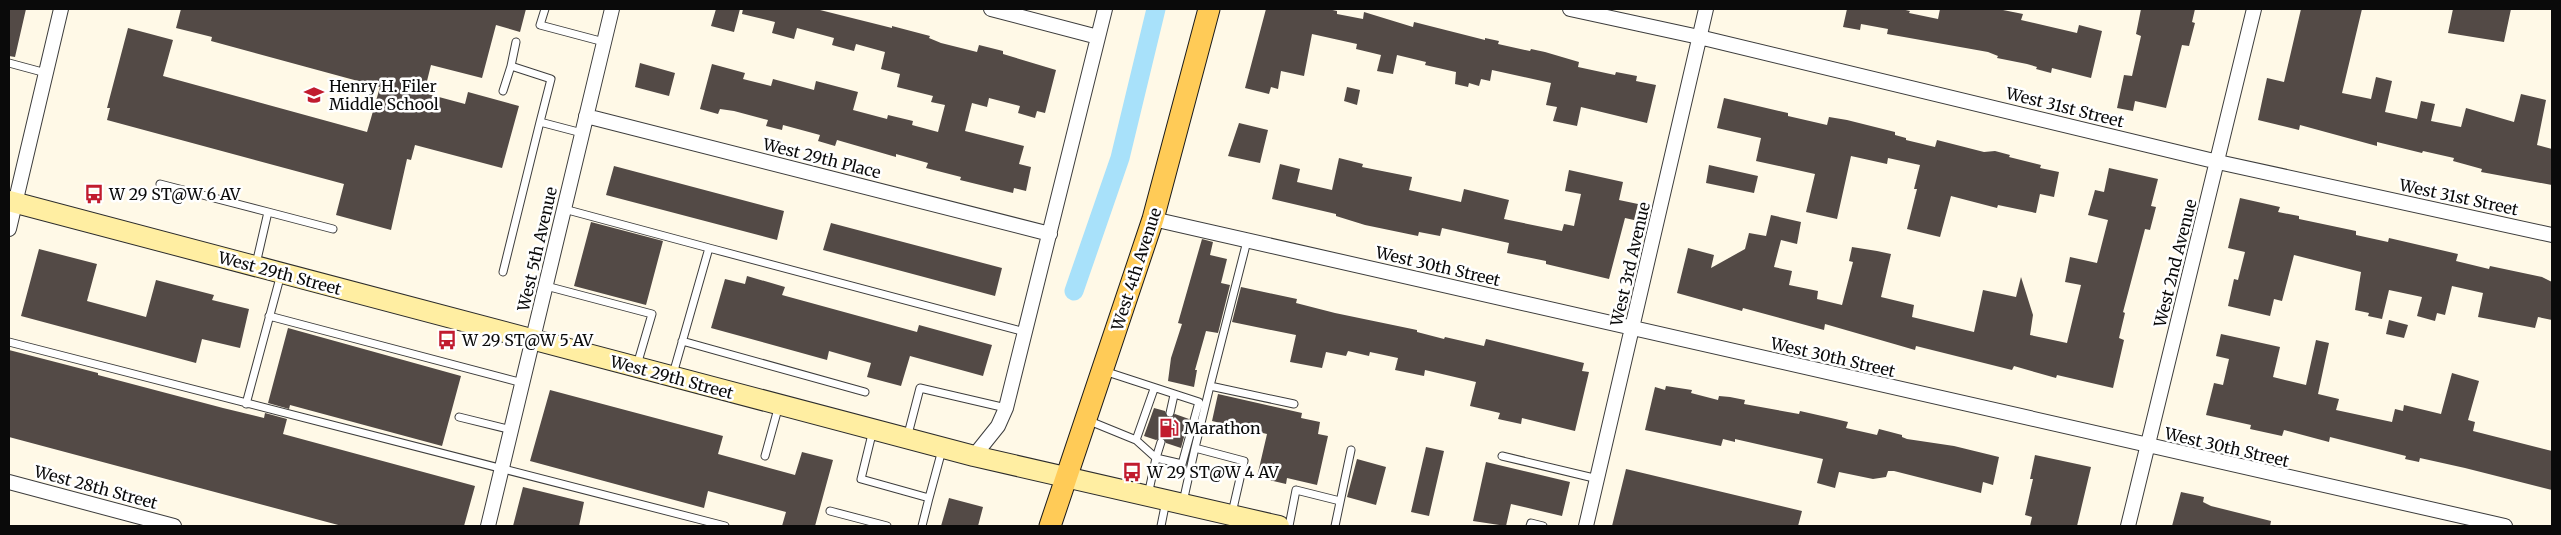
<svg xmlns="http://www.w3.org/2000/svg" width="2561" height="535" viewBox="0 0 2561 535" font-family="Merriweather,serif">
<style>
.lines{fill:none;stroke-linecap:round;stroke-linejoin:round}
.canal{stroke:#a8e1fa;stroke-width:19}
.building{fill:#534a46}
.lane-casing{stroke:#3d3d3d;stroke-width:9}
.street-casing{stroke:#3d3d3d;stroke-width:16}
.secondary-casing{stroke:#2c2c2c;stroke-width:22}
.primary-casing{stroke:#1b1b1b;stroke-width:23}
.lane{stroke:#fff;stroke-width:7}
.street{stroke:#fff;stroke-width:14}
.secondary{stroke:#ffeea2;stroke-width:20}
.primary{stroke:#ffcb57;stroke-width:21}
.labels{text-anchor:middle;stroke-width:5;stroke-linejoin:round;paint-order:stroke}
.poi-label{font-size:16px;fill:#0a0a0a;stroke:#fff;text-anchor:start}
.street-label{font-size:16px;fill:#0a0a0a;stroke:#fff}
</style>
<rect width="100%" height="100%" fill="#fff9e7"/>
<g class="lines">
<!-- canal -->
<path class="canal" d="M1074,291L1120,158L1156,9"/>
</g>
<!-- building -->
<path class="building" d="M9,9H26L15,57L9,56Z
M181,9H526L520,32L496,25L482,78L431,65L424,93L465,104L468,92L519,106L502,168L415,145L411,160L407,159L391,230L336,215L344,184L107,120L110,108H107L128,28L173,40L163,76L367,132L380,87L211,41L212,37L176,28Z
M716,9H740L734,32L711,26Z
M743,9H816L892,28V26L930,36L929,38L941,43L977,52L979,45L1003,51V54L1056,70L1045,113L1037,111L1035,118L1018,113L1020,106L989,98L987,107L972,103L965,131L1024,146L1019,164L1031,167L1026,191L1014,188L1013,193L960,180L961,177L926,168L928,163L896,154V157L837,140L835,146L818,141L820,135L783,125L782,130L766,126L768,120L734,111L720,109L718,114L700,109L712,64L745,73L743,79L771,86L773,79L814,90L816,81L858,92L853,110L887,119L888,115L913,121L912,125L938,132L945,105L931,102L933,96L897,87L900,74L881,69L885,52L856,44L854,51L832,45L834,38L797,28L794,39L772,33L775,22L742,14Z
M1266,9H1328L1337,11V14L1363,19L1364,12L1413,27L1414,22L1485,40V38L1499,41L1498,44L1530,51L1531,49L1545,52L1579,62L1578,67L1615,75L1616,72L1637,76L1636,81L1656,85L1647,123L1581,107L1577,126L1553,121L1557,107L1546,105L1551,83L1492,70L1490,81L1481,79L1479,86L1469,83L1468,87L1455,84L1456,72L1425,65L1426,62L1397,55L1393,74L1377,71L1381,55L1356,49L1357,44L1312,34L1304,76L1281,71L1278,89L1271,87L1269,94L1245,88Z
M1847,9H1901L1910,11L1909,13L1938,19L1940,9H1998L2023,14L2021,20L2077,33L2079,25L2102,31L2091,78L2052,68L2051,73L2036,69L2037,67L2027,64L1997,58L1998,56L1988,52L1904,37L1887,34L1888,29L1861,24L1860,30L1843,27Z
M2141,9H2195L2192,22L2195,23L2189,46L2182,45L2166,108L2135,101L2133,111L2117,108L2124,75L2132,76L2141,36L2136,34Z
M2301,9H2362L2342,93L2371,99L2376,77L2392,81L2385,112L2417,119L2421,101L2435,104L2431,121L2461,127L2466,108L2514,122L2521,94L2546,100L2537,145L2552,149V185L2481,172L2482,169L2453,161L2454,158L2423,151L2422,153L2377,142V146L2300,125L2299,130L2258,120L2267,78L2284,82Z
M2453,9H2511L2504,42L2448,33Z
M640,63L675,73L669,96L635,87Z
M1347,87L1360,90L1357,105L1344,101Z
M1724,98L1788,113V116L1827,125L1829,117L1847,120L1895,132V135L1906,138V140L1935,147L1937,140L1984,152L1995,151L2010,155L2009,157L2041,165L2040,168L2059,172L2054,197L2040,194L2036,213L1998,205L1997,208L1951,196L1940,237L1907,229L1917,189H1914L1920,165L1888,158L1887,164L1851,156L1837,219L1806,212L1815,174L1756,161L1761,138L1717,128Z
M1239,123L1268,130L1260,163L1228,156Z
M1339,158L1363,164L1362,167L1412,177L1409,190L1461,202L1464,189L1509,200L1504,219L1562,231L1564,224L1574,226L1581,194L1565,191L1569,170L1623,182L1619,200L1638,204L1634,220L1625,218L1609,279L1546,264V261L1507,253L1509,243L1442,228L1440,236L1419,232L1418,236L1365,225L1336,216V214L1272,199L1280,164L1300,169L1297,182L1332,190Z
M1709,165L1758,176L1754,193L1706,183Z
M614,166L784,211L777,240L606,195Z
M2109,168L2158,179L2151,206L2156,207L2150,230L2145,229L2123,312L2125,313L2119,338L2124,340L2113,388L2057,375L2056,378L2014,366L2012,370L1916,346L1915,350L1825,324L1824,330L1743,308L1742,311L1677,293L1688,248L1714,255L1711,268L1745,249L1749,233L1766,236L1771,215L1801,222L1797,244L1781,240L1774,267L1792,271L1789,285L1818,291L1817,299L1842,305L1853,262L1849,261L1852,247L1877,251L1891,254L1881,297L1914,305L1912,317L1974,332L1983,290L2016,297L2021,277L2033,315L2030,335L2067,343L2081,285L2065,282L2070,257L2097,263L2108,220L2088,215L2095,190L2104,192Z
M2240,198L2280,207L2278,212L2299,216V219L2356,231V235L2388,242L2389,238L2458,254L2456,261L2489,269L2490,266L2542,277L2552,282V320L2538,317L2535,328L2478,317L2483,293L2452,286L2445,315L2437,313L2435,321L2417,316L2422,297L2389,290L2382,319L2368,316L2369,313L2355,310L2361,272L2294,255L2282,301L2274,299L2270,316L2228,306L2234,279L2238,280L2245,252L2228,248Z
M591,222L663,241L646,305L574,286Z
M831,223L1002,268L995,296L823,250Z
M1202,239L1213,242L1210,255L1227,259L1221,283L1230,285L1218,333L1206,331L1195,370H1197L1194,387L1168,381L1171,358L1182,324L1178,323Z
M39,249L97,264L87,301L146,317L156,280L214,295L212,300L249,309L240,348L202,339L196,363L21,316Z
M747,276L785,287L782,295L917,332L919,325L992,345L983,376L910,356L901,386L867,377L871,363L829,351L827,360L711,328L725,279L745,284Z
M1241,287L1297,299L1296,303L1335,313L1417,330V332L1444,339L1445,337L1484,346L1486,339L1584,363L1582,371L1589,372L1575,431L1522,418L1521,424L1498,419L1500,413L1470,406L1476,382L1425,370L1424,376L1395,370L1398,358L1370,352L1369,356L1348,351L1346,356L1326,352L1322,368L1290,362L1296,335L1232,322Z
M2389,320L2408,325L2404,338L2386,334Z
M288,328L461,376L442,446L290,405L289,409L268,403Z
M2221,334L2280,347L2273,377L2306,385L2316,340L2329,343L2318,394L2339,399L2336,410L2392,422L2395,409L2403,411L2404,405L2441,414L2452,373L2479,381L2468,420L2475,422L2473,431L2552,451V490L2465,468L2420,458L2419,462L2405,459L2406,456L2330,437L2329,442L2284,430L2282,436L2250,429L2251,425L2206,415L2214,383L2223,385L2229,359L2216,356Z
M9,350L98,373V375L223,408L264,418L265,413L287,419L283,434L475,486L464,526H342L9,437Z
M1666,386L1692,390L1691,393L1718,400L1719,396L1730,397L1745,400L1744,404L1799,414L1800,411L1831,418L1848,422L1846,428L1877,435L1879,429L1902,435V437L1907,439L1954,446L1999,457L1993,485L1983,482L1981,493L1894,471H1888L1886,477L1873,479L1839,472L1835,488L1817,483L1823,459L1735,439V442L1723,439L1721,446L1645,430L1655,387L1665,390Z
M550,390L723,436L718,454L795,475L802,452L833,460L815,526H782L786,512L708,491L704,508L530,461Z
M1218,394L1302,413L1301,418L1320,422L1318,434L1328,436L1317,485L1287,478L1286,484L1257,477L1267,434L1212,421Z
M1154,408L1165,411L1168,418L1175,414L1189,419L1181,448L1166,443L1163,437L1156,440L1144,436Z
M1426,447L1444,451L1429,516L1411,512Z
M2035,455L2091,467L2077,526H2030L2032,517L2025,515L2033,479H2030Z
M1357,459L1386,467L1376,505L1347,497Z
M1486,462L1570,482L1562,516L1511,504L1506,526L1473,521Z
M1626,469L1802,511L1798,526H1612Z
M523,487L584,502L579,526H513Z
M2181,492L2204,497L2203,502L2211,506L2271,521L2270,526H2172Z
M949,498L983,507L978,526H941Z"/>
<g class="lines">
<defs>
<path id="lane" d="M545,9L540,25L604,42
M516,42L511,66L551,79L540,122L582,133
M9,63L46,73
M503,91L511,66
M160,184L268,212L256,264
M564,209L709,248L673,374
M268,212L333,229
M709,248L1025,332
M503,272L540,122
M546,286L652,314L637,365
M269,316L523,383
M682,341L865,392
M9,342L725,526
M1104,371L1199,402L1182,464L1156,458L1148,495
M1210,386L1247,241
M246,404L281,274
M1170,413L1174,395
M459,417L512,430
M1087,420L1136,440L1154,389
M873,430L861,479L929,498L942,450
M907,438L920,388L1006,408
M1136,440L1156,458L1161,442
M1195,448L1210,386L1294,404
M765,456L779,405
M1502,456L1598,479
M1183,502L1195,448L1244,461L1232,513
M830,511L887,526
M922,526L929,498
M1161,526L1166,501
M1289,526L1296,490L1340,501
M1335,526L1351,450
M1530,526L1531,523L1543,526"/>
<path id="street" d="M991,9L1098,37
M1570,9L1699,37L2218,162L2552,235
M586,116L1050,234
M1153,219L2505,526
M9,229L61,9
M974,456L998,426L1006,408L1105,9
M9,482L174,526
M488,526L612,9
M1586,526L1706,9
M2128,526L2254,9"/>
<path id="secondary" d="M9,201L974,456L1279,526"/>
<path id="primary" d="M1050,526L1153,219L1209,9"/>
</defs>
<!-- lane casing -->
<use href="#lane" class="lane-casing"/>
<!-- street casing -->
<use href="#street" class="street-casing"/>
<!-- secondary casing -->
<use href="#secondary" class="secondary-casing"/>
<!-- primary casing -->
<use href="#primary" class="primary-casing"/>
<!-- lane -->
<use href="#lane" class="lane"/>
<!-- street -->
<use href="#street" class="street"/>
<!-- secondary -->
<use href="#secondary" class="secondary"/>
<!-- primary -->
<use href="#primary" class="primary"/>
</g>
<!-- icons -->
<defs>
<symbol id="school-bare" viewBox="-9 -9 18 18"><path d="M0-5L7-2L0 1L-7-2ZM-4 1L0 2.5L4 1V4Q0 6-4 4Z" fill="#c11b2e" stroke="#fff" stroke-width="2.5" paint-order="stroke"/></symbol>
<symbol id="bus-bare" viewBox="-9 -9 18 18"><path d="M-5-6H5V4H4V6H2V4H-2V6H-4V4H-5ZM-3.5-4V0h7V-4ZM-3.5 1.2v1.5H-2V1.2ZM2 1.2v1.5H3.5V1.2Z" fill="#c11b2e" stroke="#fff" stroke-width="2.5" paint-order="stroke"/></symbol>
<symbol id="fuel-bare" viewBox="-9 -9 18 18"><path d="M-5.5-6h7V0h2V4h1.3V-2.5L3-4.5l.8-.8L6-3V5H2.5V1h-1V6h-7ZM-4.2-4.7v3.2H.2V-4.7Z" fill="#c11b2e" stroke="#fff" stroke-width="2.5" paint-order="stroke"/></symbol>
</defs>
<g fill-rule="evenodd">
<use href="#school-bare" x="300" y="81" width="28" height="28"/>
<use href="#bus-bare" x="80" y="180" width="28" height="28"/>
<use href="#bus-bare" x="433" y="326" width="28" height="28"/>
<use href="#fuel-bare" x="1155" y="414" width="28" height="28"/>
<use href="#bus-bare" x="1118" y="458" width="28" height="28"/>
</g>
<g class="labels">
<!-- poi labels -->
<g class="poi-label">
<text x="329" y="92">Henry H. Filer<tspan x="329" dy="18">Middle School</tspan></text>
<text x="109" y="200">W 29 ST@W 6 AV</text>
<text x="462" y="346">W 29 ST@W 5 AV</text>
<text x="1184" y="434">Marathon</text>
<text x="1147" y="478">W 29 ST@W 4 AV</text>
</g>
<!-- street labels -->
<g class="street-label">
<text transform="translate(2065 107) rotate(14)" y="6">West 31st Street</text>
<text transform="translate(822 158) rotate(14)" y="6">West 29th Place</text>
<text transform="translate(2459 197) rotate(12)" y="6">West 31st Street</text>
<text transform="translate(537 249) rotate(-77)" y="6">West 5th Avenue</text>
<text transform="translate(2175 263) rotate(-76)" y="6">West 2nd Avenue</text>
<text transform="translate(1630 264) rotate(-77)" y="6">West 3rd Avenue</text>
<text transform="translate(1438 266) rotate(13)" y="6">West 30th Street</text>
<text transform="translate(1136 269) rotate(-72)" y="6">West 4th Avenue</text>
<text transform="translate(280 273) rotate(15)" y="6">West 29th Street</text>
<text transform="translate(1833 357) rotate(13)" y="6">West 30th Street</text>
<text transform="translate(672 377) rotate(15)" y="6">West 29th Street</text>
<text transform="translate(2227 447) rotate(13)" y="6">West 30th Street</text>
<text transform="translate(96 487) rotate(15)" y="6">West 28th Street</text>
</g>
</g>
<!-- border -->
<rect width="2561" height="535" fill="none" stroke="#0a0a0a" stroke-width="20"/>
</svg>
